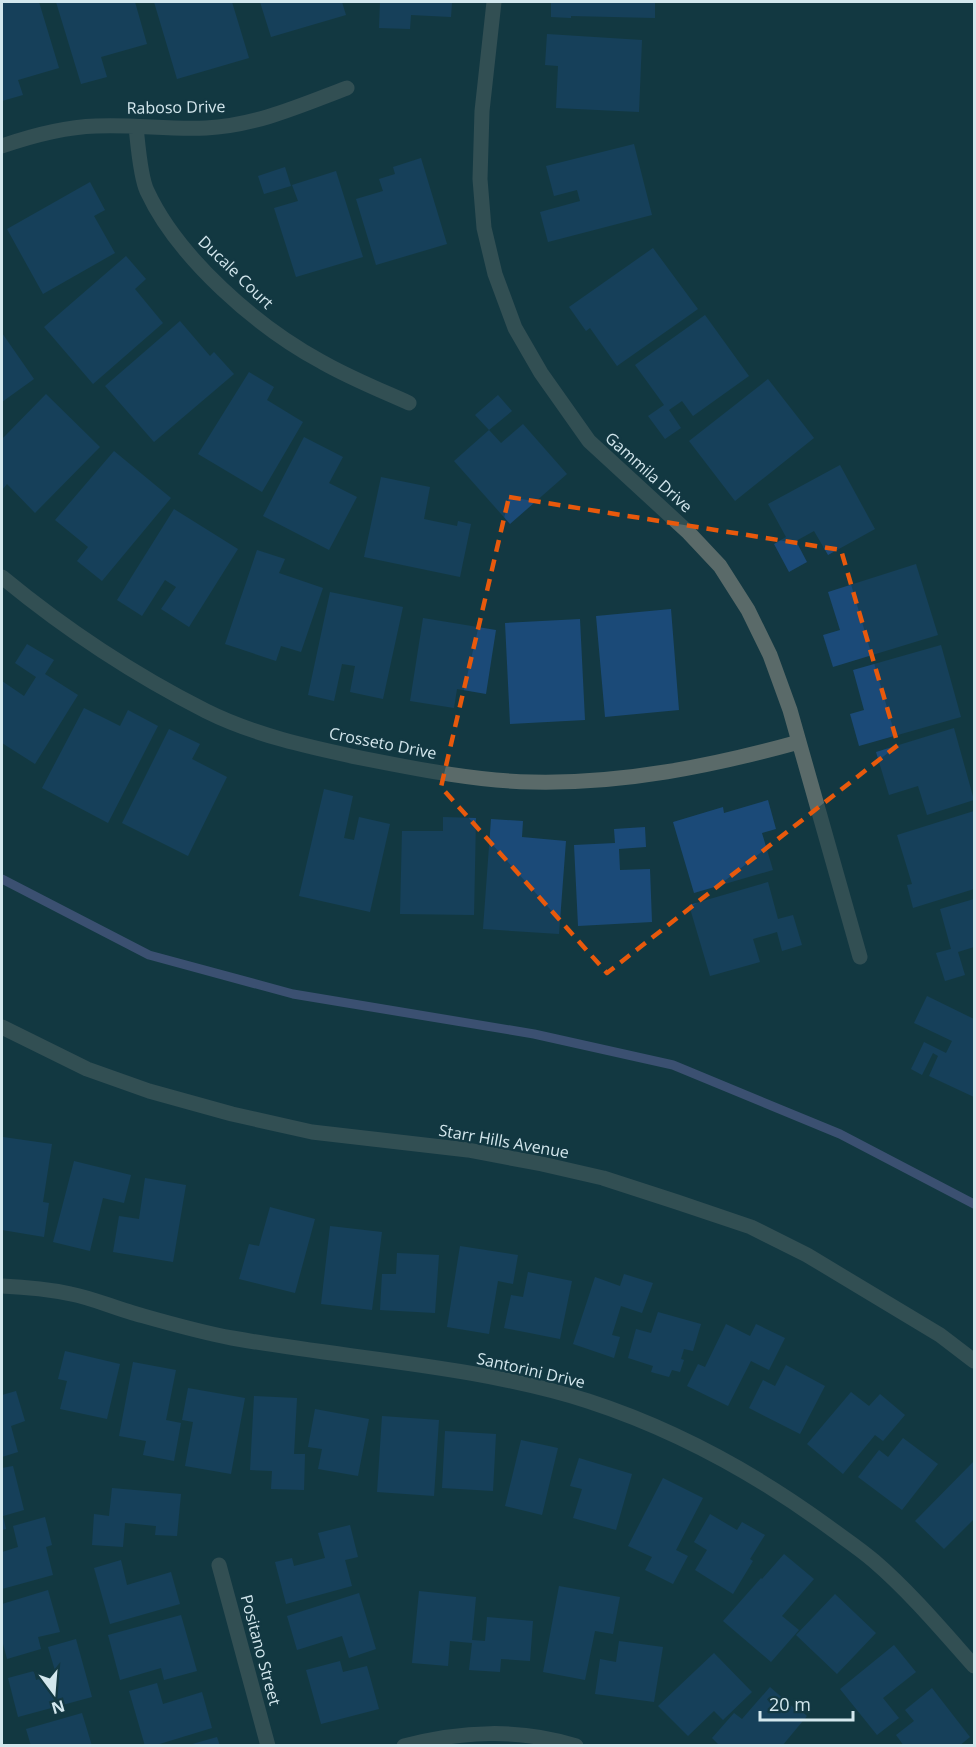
<svg xmlns="http://www.w3.org/2000/svg" width="976" height="1747" viewBox="0 0 976 1747" font-family="'Open Sans',sans-serif">
<style>
.lines{fill:none;stroke-linecap:round;stroke-linejoin:round}
.stream{stroke:#6d6eab;stroke-width:9}
.building{fill:#1b4a78}
.minor{stroke:#5a6a69;stroke-width:15}
.tertiary{stroke:#5a6a69;stroke-width:15}
.marked{fill:none;stroke:#e8590c;stroke-width:4.5;stroke-dasharray:12 8;stroke-linejoin:round}
.labels{text-anchor:middle;stroke-width:4.5;stroke-linejoin:round;paint-order:stroke}
.street-label{font-size:16px;fill:#d3e7ed;stroke:#133842}
</style>
<rect width="100%" height="100%" fill="#133842"/>
<g class="lines">
<!-- stream -->
<path class="stream" d="M2,879L149,955L293,994L534,1034L673,1065L840,1134L974,1204"/>
</g>
<!-- building -->
<path class="building" d="M2,2H39L59,68L18,80L23,95L2,101Z
M56,2H135L147,44L101,57L107,77L81,84Z
M154,2H232L249,58L177,79Z
M260,2H342L346,15L271,37Z
M380,2H452L451,17L411,15L410,29L379,28Z
M551,2H655V18L571,16V18L551,17Z
M547,34L642,40L639,112L556,108L558,66L545,65Z
M634,144L652,215L548,242L540,212L580,201L577,190L554,196L546,166Z
M421,158L447,244L376,265L356,199L383,191L379,179L395,174L393,167Z
M285,167L291,186L264,194L258,176Z
M336,171L363,257L296,277L274,208L298,201L292,185Z
M90,182L105,210L94,216L115,253L43,294L7,229Z
M653,248L698,309L617,366L590,328L586,331L569,307Z
M126,256L146,279L135,289L163,323L93,384L44,327Z
M705,315L749,376L693,416L682,401L669,410L681,428L665,439L648,416L664,405L635,365Z
M180,321L210,356L214,352L234,374L154,442L105,386Z
M2,333L34,379L2,402Z
M249,372L274,387L267,400L303,422L262,492L198,454Z
M768,379L814,438L735,501L689,441Z
M46,394L100,447L35,513L7,484L2,490V439Z
M498,395L512,411L489,430L501,443L523,424L567,474L510,524L454,461L489,430L475,415Z
M304,437L343,457L329,483L357,497L329,550L263,516Z
M114,451L171,498L102,581L77,561L88,547L55,520Z
M840,465L875,529L828,555L814,531L796,541L807,562L789,572L774,544L786,537L768,504Z
M381,477L430,487L424,519L457,526L458,521L471,524L460,577L364,557Z
M174,509L238,549L189,627L161,609L176,587L165,580L142,616L117,600Z
M257,550L285,559L279,573L323,588L301,652L281,646L276,661L225,644Z
M916,564L938,635L833,667L823,635L840,630L828,592Z
M330,592L403,607L383,699L350,692L355,666L342,664L334,701L308,695Z
M671,609L679,710L605,717L596,616Z
M423,618L496,630L486,694L457,689L454,708L410,701Z
M580,619L585,720L510,724L505,623Z
M27,644L54,660L45,674L78,695L35,764L2,743V681L24,696L36,677L15,663Z
M941,645L961,717L859,746L850,714L864,710L853,670Z
M84,708L120,726L128,710L158,726L108,823L42,788Z
M954,728L974,800L927,815L918,786L889,795L876,752Z
M169,729L200,744L192,759L227,777L188,856L122,823Z
M324,789L353,796L344,838L354,840L359,817L390,824L370,912L299,896Z
M768,800L776,829L762,833L773,870L694,893L673,822L723,807L724,813Z
M974,811V889L913,908L907,885L912,884L897,835Z
M443,817L476,818L474,915L400,914L402,831H443Z
M491,819L523,821L522,837L566,841L559,934L483,929Z
M645,827L646,847L619,849L620,870L650,869L652,922L578,926L574,845L615,843L614,829Z
M768,882L778,919L793,915L802,945L782,951L777,932L753,939L760,962L710,976L689,905Z
M974,899V947L958,952L965,975L945,981L936,953L951,949L940,909Z
M927,996L974,1019V1097L929,1076L938,1056L933,1053L922,1075L911,1069L924,1042L946,1053L952,1041L914,1023Z
M3,1137L52,1144L43,1202L49,1203L44,1237L2,1230V1150Z
M74,1161L131,1175L124,1203L103,1198L90,1251L53,1242Z
M145,1178L186,1185L173,1262L113,1252L119,1216L139,1219Z
M270,1207L315,1219L295,1293L239,1279L249,1244L259,1246Z
M330,1226L382,1232L372,1310L321,1304Z
M460,1246L518,1255L513,1284L498,1281L489,1334L447,1327Z
M397,1253L439,1255L435,1313L380,1310L382,1274H396Z
M528,1272L572,1281L560,1339L504,1328L511,1295L523,1297Z
M624,1274L653,1283L642,1313L621,1306L612,1335L620,1337L614,1358L573,1344L595,1277L620,1286Z
M658,1312L701,1324L693,1351L684,1349L681,1359L684,1360L680,1372L672,1370L669,1377L651,1372L653,1366L628,1358L636,1329L651,1333Z
M726,1324L750,1336L756,1324L785,1338L769,1370L751,1361L728,1406L687,1386L698,1364L705,1367Z
M65,1351L120,1364L107,1419L60,1409L67,1381L58,1379Z
M133,1362L176,1370L166,1420L181,1423L174,1461L143,1455L146,1441L119,1436Z
M786,1365L825,1386L800,1434L749,1408L763,1380L775,1386Z
M188,1388L245,1398L231,1474L185,1466L193,1422L182,1420Z
M16,1391L25,1421L11,1426L18,1452L2,1457V1395Z
M851,1392L869,1406L880,1394L905,1415L883,1441L875,1435L843,1474L807,1444Z
M254,1396L297,1398L294,1454H305L304,1490L271,1489L272,1471L250,1470Z
M315,1409L369,1419L358,1476L318,1469L322,1449L308,1447Z
M382,1416L439,1420L434,1496L377,1492Z
M445,1431L496,1434L493,1491L442,1488Z
M903,1438L938,1464L902,1510L858,1477L879,1450L888,1457Z
M521,1440L558,1448L542,1515L505,1506Z
M579,1458L632,1474L616,1530L573,1518L582,1489L570,1486Z
M974,1461V1519L944,1549L915,1521Z
M13,1466L24,1510L3,1516L6,1529L2,1530V1468Z
M663,1478L703,1498L676,1550L688,1556L673,1584L645,1570L652,1557L628,1546Z
M112,1488L181,1494L177,1536L155,1535L156,1526L125,1523L123,1547L92,1545L94,1514L109,1516Z
M710,1514L737,1530L742,1522L765,1535L750,1559L753,1561L733,1594L695,1570L707,1550L694,1542Z
M45,1517L52,1545L46,1547L53,1575L2,1589V1552L18,1547L13,1526Z
M350,1525L358,1557L345,1560L352,1586L286,1604L275,1562L292,1558L294,1566L325,1558L318,1533Z
M784,1554L814,1579L782,1616L799,1630L771,1662L723,1621L761,1578L762,1579Z
M121,1560L127,1585L171,1572L180,1604L110,1624L94,1568Z
M559,1586L620,1597L613,1634L595,1631L585,1680L543,1672Z
M48,1590L60,1632L38,1637L41,1649L7,1659L2,1640V1604Z
M419,1591L476,1597L472,1640L485,1641L487,1617L533,1621L530,1661L501,1659L500,1672L469,1670L472,1643L450,1641L448,1666L412,1663Z
M359,1593L376,1649L349,1658L342,1636L297,1650L287,1616Z
M835,1594L876,1633L837,1674L796,1635Z
M181,1615L197,1671L164,1680L161,1668L120,1680L108,1635Z
M76,1639L92,1697L18,1717L8,1678L34,1671L36,1680L56,1674L48,1647Z
M619,1641L663,1647L654,1702L595,1694L600,1659L616,1662Z
M894,1645L916,1672L883,1698L899,1718L877,1735L840,1689Z
M714,1653L752,1692L723,1720L714,1711L688,1736L658,1706Z
M340,1661L343,1672L367,1666L379,1709L321,1724L306,1670Z
M157,1683L163,1704L202,1692L212,1728L153,1746H145L129,1691Z
M770,1687L794,1708L796,1706L807,1716L782,1746H720L712,1738L734,1713L742,1719Z
M932,1688L970,1737L959,1746H904L896,1735L914,1721L905,1710Z
M82,1713L92,1746H31L26,1729Z
M217,1737L220,1746H189V1745Z"/>
<g class="lines">
<!-- minor -->
<path class="minor" d="M494,2L482,111L480,179L484,228L495,274L515,328L541,373L589,441L689,533L720,566L748,610L770,655L790,710L860,957
M136,127C138,144 140,176 147,191C178,258 257,327 322,362C350,378 380,390 409,403
M2,146C31,136 65,127 96,126C133,124 170,130 206,128C255,126 302,105 347,88
M2,577C65,629 133,674 206,711C254,735 309,747 361,758C417,769 475,781 532,782C623,784 712,766 799,742
M2,1286C25,1287 48,1289 71,1294C92,1298 112,1307 133,1313C165,1322 199,1332 232,1338C349,1359 474,1365 588,1401C674,1429 753,1472 826,1525C842,1537 859,1548 874,1561C910,1592 942,1630 974,1666
M219,1565L268,1746
M404,1746C460,1731 521,1728 576,1746"/>
<!-- tertiary -->
<path class="tertiary" d="M2,1027L87,1069L149,1091L232,1114L312,1132L468,1150L542,1164L603,1178L677,1202L751,1227L807,1255L940,1335L974,1361"/>
</g>
<!-- marked area -->
<path d="M0 0H976V1747H0ZM509,497L841,550L898,745L607,973L441,787Z" fill="#133842" fill-opacity=".55" fill-rule="evenodd"/>
<path class="marked" d="M509,497L841,550L898,745L607,973L441,787Z"/>
<g class="labels">
<!-- street labels -->
<g class="street-label">
<text transform="translate(176 107) rotate(-1)" y="6">Raboso Drive</text>
<text transform="translate(236 272) rotate(44)" y="6">Ducale Court</text>
<text transform="translate(649 472) rotate(42)" y="6">Gammila Drive</text>
<text transform="translate(383 743) rotate(11)" y="6">Crosseto Drive</text>
<text transform="translate(504 1141) rotate(10)" y="6">Starr Hills Avenue</text>
<text transform="translate(531 1370) rotate(13)" y="6">Santorini Drive</text>
<text transform="translate(261 1650) rotate(75)" y="6">Positano Street</text>
</g>
</g>
<!-- border -->
<rect width="976" height="1747" fill="none" stroke="#d3e7ed" stroke-width="6"/>
<!-- north arrow -->
<g transform="translate(54 1693) rotate(164)" stroke="#133842" stroke-width="4.5" paint-order="stroke">
<path d="M0-4.5L10 22L0 15L-10 22Z" fill="#d3e7ed"/>
<text y="-9" font-size="16" font-weight="bold" text-anchor="middle" fill="#d3e7ed">N</text>
</g>
<!-- scale -->
<path d="M760 1711v9h93v-9" fill="none" stroke="#d3e7ed" stroke-width="3"/>
<text x="769" y="1711" font-size="18" fill="#d3e7ed" stroke="#133842" stroke-width="4.5" paint-order="stroke">20 m</text>
</svg>
